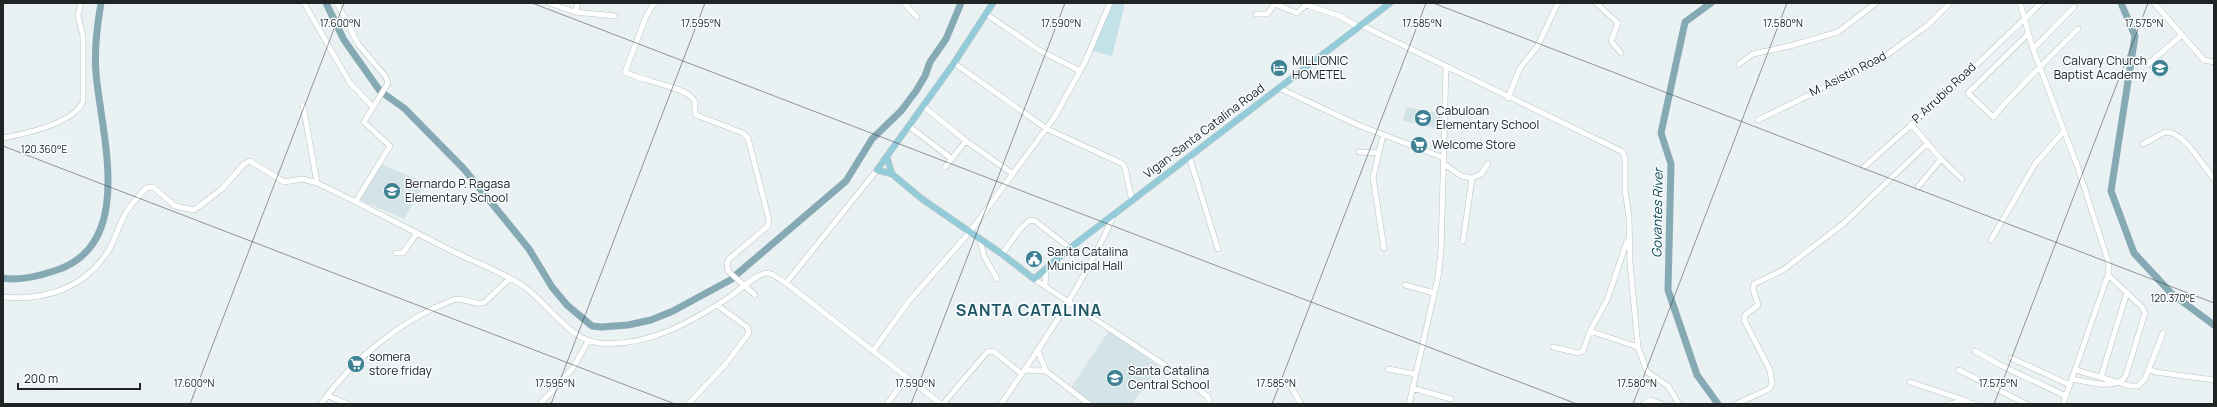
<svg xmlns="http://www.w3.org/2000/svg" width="2217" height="407" viewBox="0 0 2217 407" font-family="Manrope,sans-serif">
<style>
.built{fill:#d4e3e7}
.green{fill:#c3e2ea}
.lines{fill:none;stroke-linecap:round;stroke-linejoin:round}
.river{stroke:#86aab4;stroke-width:7}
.minor-casing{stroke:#bcc2c4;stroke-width:6}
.major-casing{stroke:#cacaca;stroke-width:7}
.minor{stroke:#fff;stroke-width:5}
.major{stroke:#94cbd8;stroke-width:6}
.ticks{fill:none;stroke:#212424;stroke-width:1;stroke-opacity:0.45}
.labels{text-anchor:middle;stroke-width:3;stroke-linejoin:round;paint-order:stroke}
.poi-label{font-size:12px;fill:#212424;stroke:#f9fdff;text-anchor:start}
.street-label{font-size:12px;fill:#212424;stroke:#f9fdff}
.water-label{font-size:13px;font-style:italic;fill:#0d4551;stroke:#f9fdff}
.district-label{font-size:16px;font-weight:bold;letter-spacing:1px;fill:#1f5562;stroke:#f9fdff}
.ticks-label{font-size:10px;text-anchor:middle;fill:#212424;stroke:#f9fdff;stroke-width:3;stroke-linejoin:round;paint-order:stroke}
</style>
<rect width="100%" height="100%" fill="#e9f1f3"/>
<!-- built -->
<path class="built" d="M2161,57L2171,68L2159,79L2149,68Z
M1406,107L1444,114L1443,130L1403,121Z
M379,163L426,183L404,219L358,199Z
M1109,331L1160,367L1132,404H1089L1070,389Z"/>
<!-- green -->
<path class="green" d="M1112,3H1125L1112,56L1092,51Z"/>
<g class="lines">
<!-- river -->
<path class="river" d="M326,3L344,40L380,91L404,108L464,169L529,249L552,287L567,305L592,326L601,327L628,325L651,320L673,311L732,279
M1711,3L1685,22L1661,133L1671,164L1668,290L1697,375L1718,404
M2121,3L2135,36L2111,191L2134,253L2171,293L2214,325
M736,275L846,181L872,139L901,111L916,91L925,76L930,62L946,39L961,3
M3,278C19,281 39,276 54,271C137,246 101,134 96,73C94,50 97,26 101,3"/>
<defs>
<path id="minor" d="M304,3L350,83L373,107
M337,3L358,44L386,77L388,83L364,122L390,146L356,201
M549,3L575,12L615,16
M654,3L646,17L625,72C640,81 685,86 694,100C697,105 693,110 696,115L743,133L748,138L769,220L768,226L729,259L727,264L728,271L755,295
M904,3L917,17
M1596,3L1618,23L1611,41L1621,53
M2020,3L2033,49L2078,168L2109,264L2108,275L2063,404
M2154,3L2204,60L2214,62
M575,12L578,3
M986,14L1039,50L1080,71
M1256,14H1267L1275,4L1297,13L1306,5L1340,16L1358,27
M1361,25L1623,152L1625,159V190L1629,217L1630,263L1638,347L1647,372L1668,386L1679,404
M2028,34L1968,93L1993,117C2020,86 2049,58 2078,29
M2033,49L2074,7
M954,63L1047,129L1123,164L1125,168L1132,201
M1739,64L1753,54L1790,46L1838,32L1876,3
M2148,64L2182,35
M1279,88L1358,125L1444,158
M1508,98L1520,68L1537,47L1558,3
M303,105L317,183
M923,106L966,141L1013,174
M1758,120L1877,62L1928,25L1950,3
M1911,124L1941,159L1962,179
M910,127L952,159
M1383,135L1373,178L1384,248
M3,138C24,134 75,123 83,101V36L78,16L81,3
M2143,144L2165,132C2185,131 2202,166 2214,179
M1359,152L1379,153
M1189,156L1218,249
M1444,164L1461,176L1472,178L1463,241
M945,167L966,141
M1864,167L1946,94L2041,3
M1472,178L1481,174L1488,164
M1918,187L1941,159
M980,240L984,256L997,279
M1991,240L2035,164L2064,131
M396,253H403L417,233
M1002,254L1021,228L1030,220L1035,221L1070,248
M1034,279L1166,366L1207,396L1209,399V404
M786,283L877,170
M1405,285L1434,293
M1045,286L1046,269
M3,297C47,301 87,287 110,248C116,237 119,225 125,214C130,205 139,196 146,188L153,187L175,206L194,210L222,189L244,164L250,161L284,182L303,179L317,183C362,204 406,228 450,250C474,262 501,271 523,286C547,302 569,340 599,343C647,348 693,321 731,296C739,290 758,273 767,273C773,273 780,280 786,283L941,404
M1590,331L1638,347
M1553,347L1578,353L1583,351L1590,331L1607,300L1627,241
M873,351L909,301L969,233L1054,118L1085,62L1110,3
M1038,351L1046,371L1089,404
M1975,351L2002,366L2066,396
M2011,358L2070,385
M1388,369L1415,374
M2149,369L2155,372L2214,380
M1024,370L1046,371
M1959,370L2026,404
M2076,370L2130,386H2138L2145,379L2163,333
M2101,377L2127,292
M2072,379C2087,381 2118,392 2126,375L2145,313L2142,307L2108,275
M1288,382L1301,404
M1910,382L1967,401
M1412,388L1451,399
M328,396L348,404
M321,404C352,360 402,319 453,300C464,296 475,307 485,302L510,278
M540,404L573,368L588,341
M688,404L725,365L749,333L747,327L717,305
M887,404L907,377
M943,404L987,352L993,351L1022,374
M1001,404C1043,344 1084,282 1114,215
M1409,404L1438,277L1441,251L1446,67
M1644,404L1651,400L1662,404
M1736,404L1769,389L1772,384L1770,370L1744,320L1745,315L1758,305L1753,289L1754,284L1783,270L1843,224L1928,143
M1951,404L1962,401L1975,404"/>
<path id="major" d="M993,3L954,63L877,170L892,174L922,199L1002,254L1034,279L1070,248L1390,3
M887,158L892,174"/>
</defs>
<!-- minor casing -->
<use href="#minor" class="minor-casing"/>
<!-- major casing -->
<use href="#major" class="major-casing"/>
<!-- minor -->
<use href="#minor" class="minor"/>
<!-- major -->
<use href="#major" class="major"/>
</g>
<!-- ticks -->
<path class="ticks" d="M532,3L1577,404M1433,3L2214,303M3,146L675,404M190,404L344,3M551,404L705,3M911,404L1065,3M1272,404L1426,3M1633,404L1787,3M1994,404L2148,3"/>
<!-- icons -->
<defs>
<symbol id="hotel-disc" viewBox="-11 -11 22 22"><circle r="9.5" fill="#3f8293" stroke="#f9fdff"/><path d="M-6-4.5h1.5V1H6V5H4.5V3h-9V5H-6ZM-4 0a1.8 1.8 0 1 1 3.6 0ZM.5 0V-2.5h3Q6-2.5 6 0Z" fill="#fff"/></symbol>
<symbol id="school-disc" viewBox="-11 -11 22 22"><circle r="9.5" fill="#3f8293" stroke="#f9fdff"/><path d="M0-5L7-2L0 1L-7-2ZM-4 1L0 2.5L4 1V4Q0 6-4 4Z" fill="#fff"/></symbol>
<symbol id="supermarket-disc" viewBox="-11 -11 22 22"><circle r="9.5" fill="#3f8293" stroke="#f9fdff"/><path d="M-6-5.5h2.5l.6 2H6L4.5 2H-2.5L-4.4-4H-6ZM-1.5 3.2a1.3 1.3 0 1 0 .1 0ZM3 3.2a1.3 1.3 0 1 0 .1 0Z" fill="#fff"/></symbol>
<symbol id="civic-disc" viewBox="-11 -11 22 22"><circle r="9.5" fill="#3f8293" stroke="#f9fdff"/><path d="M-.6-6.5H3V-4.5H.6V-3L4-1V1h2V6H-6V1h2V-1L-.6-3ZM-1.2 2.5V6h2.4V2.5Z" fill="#fff"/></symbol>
</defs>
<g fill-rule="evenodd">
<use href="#hotel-disc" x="1269" y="58" width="20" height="20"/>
<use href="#school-disc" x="2150" y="58" width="20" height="20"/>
<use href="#school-disc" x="1413" y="108" width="20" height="20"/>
<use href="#supermarket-disc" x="1409" y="135" width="20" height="20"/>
<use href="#school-disc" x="382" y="181" width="20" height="20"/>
<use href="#civic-disc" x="1024" y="249" width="20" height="20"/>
<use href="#supermarket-disc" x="346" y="354" width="20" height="20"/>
<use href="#school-disc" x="1105" y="368" width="20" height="20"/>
</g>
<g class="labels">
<!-- poi labels -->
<g class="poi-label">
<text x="1292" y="65">MILLIONIC<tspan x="1292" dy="14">HOMETEL</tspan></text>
<text x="2147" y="65" text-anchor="end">Calvary Church<tspan x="2147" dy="14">Baptist Academy</tspan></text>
<text x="1436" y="115">Cabuloan<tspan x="1436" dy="14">Elementary School</tspan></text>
<text x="1432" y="149">Welcome Store</text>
<text x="405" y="188">Bernardo P. Ragasa<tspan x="405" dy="14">Elementary School</tspan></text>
<text x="1047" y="256">Santa Catalina<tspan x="1047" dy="14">Municipal Hall</tspan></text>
<text x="369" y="361">somera<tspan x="369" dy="14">store friday</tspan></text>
<text x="1128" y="375">Santa Catalina<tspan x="1128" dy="14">Central School</tspan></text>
</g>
<!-- street labels -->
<g class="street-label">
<text transform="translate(1848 74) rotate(-27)" y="4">M. Asistin Road</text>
<text transform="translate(1944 93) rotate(-43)" y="4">P. Arrubio Road</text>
<text transform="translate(1204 131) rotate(-37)" y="4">Vigan-Santa Catalina Road</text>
</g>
<!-- water labels -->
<g class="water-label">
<text transform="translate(1657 213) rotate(-89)" y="5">Govantes River</text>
</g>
<!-- district labels -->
<g class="district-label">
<text x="1029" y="316">SANTA CATALINA</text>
</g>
</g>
<g class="ticks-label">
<text x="340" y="27">17.600°N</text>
<text x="701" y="27">17.595°N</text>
<text x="1061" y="27">17.590°N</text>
<text x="1422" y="27">17.585°N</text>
<text x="1783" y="27">17.580°N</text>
<text x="2144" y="27">17.575°N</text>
<text x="44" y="153">120.360°E</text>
<text x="2173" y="302">120.370°E</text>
<text x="194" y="387">17.600°N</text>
<text x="555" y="387">17.595°N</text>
<text x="915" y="387">17.590°N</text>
<text x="1276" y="387">17.585°N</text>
<text x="1637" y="387">17.580°N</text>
<text x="1998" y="387">17.575°N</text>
</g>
<!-- border -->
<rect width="2217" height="407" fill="none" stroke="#212424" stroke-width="8"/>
<!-- scale -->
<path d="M18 383v6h122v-6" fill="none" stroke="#212424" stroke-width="2"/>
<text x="24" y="383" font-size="12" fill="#212424" stroke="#f9fdff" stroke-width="3" paint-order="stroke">200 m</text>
</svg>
